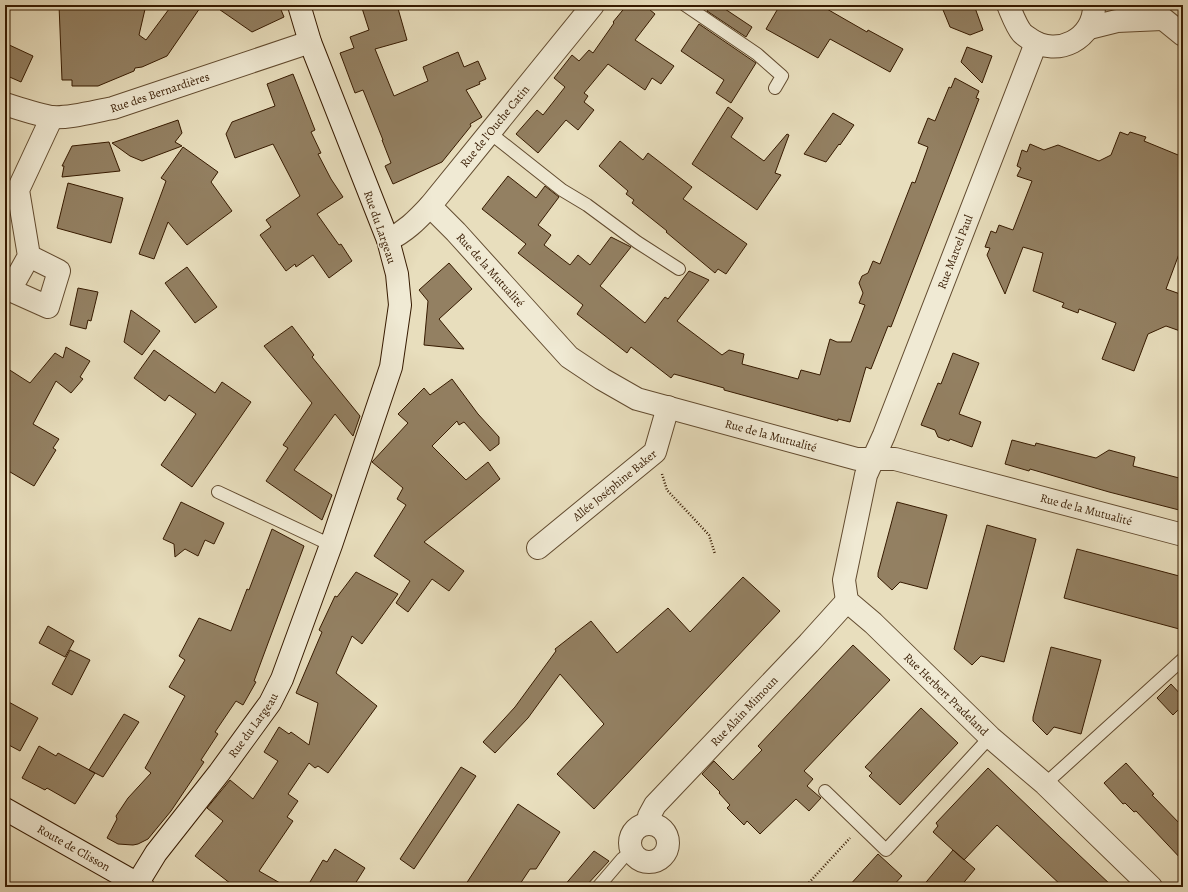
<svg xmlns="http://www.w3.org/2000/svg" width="1188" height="892" viewBox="0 0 1188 892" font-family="Alegreya,serif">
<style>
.building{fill:#938062;stroke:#361a00}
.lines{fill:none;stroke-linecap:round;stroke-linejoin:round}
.lane-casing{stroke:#624b2f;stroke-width:14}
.street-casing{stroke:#624b2f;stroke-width:24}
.secondary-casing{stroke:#361a00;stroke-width:24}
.path{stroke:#361a00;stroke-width:2.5;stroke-dasharray:1 2;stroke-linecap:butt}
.lane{stroke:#f0ead4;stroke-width:12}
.street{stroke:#f0ead4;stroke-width:22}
.secondary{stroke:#f0ead4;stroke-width:22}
.labels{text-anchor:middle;stroke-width:3;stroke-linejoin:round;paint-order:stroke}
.street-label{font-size:12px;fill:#361a00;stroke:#f0ead4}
</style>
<rect width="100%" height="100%" fill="#e8debd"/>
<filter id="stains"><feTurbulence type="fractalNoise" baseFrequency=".005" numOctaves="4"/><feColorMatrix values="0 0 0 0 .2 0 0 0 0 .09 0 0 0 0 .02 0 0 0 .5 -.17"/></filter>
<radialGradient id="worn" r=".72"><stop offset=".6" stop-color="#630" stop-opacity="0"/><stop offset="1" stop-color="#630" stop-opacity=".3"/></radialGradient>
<!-- building -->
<path class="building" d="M59,5H146L139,35L146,40L172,5H202L167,56L142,67L135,68L134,71L98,86H72V80H62Z
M213,5H279L284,17L252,32Z
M361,5H397L407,40L375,49L394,96L428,81L423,67L458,52L464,67L478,61L486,79L479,82L480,84L466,90L482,117L470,124L471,126L442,162L393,184L385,166L391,163L382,140H383L363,90L355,93L340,53L354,48L350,37L369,30Z
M627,5H644L655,14L635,40L674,66L661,84L652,78L645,90L608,64L584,93L588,96L584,102L594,110L578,130L566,120L538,153L516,134L537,110L543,115L565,87L554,78L572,55L579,61L589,50L593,53L614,23L613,22Z
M711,5H719L752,27L746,37L707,11Z
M780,5H820L867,32L868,30L903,49L890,72L830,39L818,58L766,29Z
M941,5H974L983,30L970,35L950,27Z
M699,24L756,63L731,103L716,93L724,80L681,51Z
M5,43L33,56L21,82L5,75Z
M967,47L992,56L982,83L961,62Z
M293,74L315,130L311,132L321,153L318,154L331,179L343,197L317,214L339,245L341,244L352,261L329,278L313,255L296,267L295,264L286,271L260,235L271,227L266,220L300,196L273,144L235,158L226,134L232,122L275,106L267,84Z
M955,78L979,91L976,98L979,99L891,327L888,326L871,369L866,367L850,422L838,419V421L724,390V388L674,374L671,378L631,347L627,353L577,314L583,305L518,253L526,244L482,209L508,176L536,198L545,186L559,197L538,225L551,235L544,245L570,265L578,255L590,265L611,237L631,247L600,286L645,323L665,297L668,299L689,271L709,280L677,321L722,355L729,350L744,354L742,364L798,379L801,370L820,375L830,339L837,342H851L865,305L859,303L863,293L859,283L862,276L868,273L873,261L880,264L912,182L915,183L928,147L918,143L928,118L935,121L949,87L951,88Z
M728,107L743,118L731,137L764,161L787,134L789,135L775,173L781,175L757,210L692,164Z
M833,113L854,125L840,145L839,144L826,162L804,154Z
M178,120L182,133L175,142L182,146L142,161L130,156L112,143Z
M1120,132L1128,135L1130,132L1146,137L1144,141L1183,157V256L1179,254L1166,289L1183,295V332L1166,326L1148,334L1134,371L1102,359L1116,323L1079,309L1078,313L1062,307L1064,303L1033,291L1043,253L1023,247L1005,294L987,255L990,248L985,247L991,231L996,233L999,225L1013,230L1032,181L1017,176L1021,168L1017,166L1022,150L1027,152L1030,144L1044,150L1058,145L1099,161L1111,155Z
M620,141L643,160L648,153L692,187L683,199L747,244L726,274L718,269L715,273L666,232L667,231L632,203L634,200L626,194L628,191L599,166Z
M109,142L120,171L62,177L64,166H62L72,146Z
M183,147L218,172L211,182L232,211L187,245L168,222L154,259L139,254L166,181L161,178Z
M68,183L123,198L111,243L57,228Z
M449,263L472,289L439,319L464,349L424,345L428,301L419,290Z
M187,267L217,307L195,323L165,283Z
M78,288L98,292L91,321L88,320L86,329L70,325Z
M131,310L160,331L142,355L124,342Z
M292,326L314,355L312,357L360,416L353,436L335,414L294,470L332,495L322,520L266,481L288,448L283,445L312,403L264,346Z
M66,347L90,361L80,377L83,379L71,393L56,381L33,424L59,439L53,448L56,450L34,486L5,469V367L30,383L55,353L63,358Z
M154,350L215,393L222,382L251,402L192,487L161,465L196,414L169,395L165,401L134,378Z
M953,353L979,363L959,414L981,422L972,447L950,439L949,441L938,437L935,430L921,425L938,383L941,384Z
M452,379L478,414L499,437V444L490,451L464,422L459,425L457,421L432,446L466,480L488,462L500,479L424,542L464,571L449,591L432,579L408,612L396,603L410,581L374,556L406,505L397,499L403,488L372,462L408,423L398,414L424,388L430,395Z
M1012,440L1035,446L1036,443L1096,458L1109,450L1135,457L1133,466L1183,479V511L1109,492L1030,469L1029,471L1005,464Z
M181,502L224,523L214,544L205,540L198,556L185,549L175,557L174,544L163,539Z
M897,502L947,515L927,589L900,582L892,590L878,577V573Z
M987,525L1036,539L1004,662L981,656L972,665L954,649Z
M272,529L304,546L254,681L256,682L243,705L236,701L215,732L218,734L201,760L204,762L171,811L148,839L138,844L133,845L118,844L107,838L117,819L116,816L128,798L151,773L145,768L185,696L169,687L185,660L179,656L199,618L231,631L247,589L249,590Z
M1077,549L1183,577V630L1064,598Z
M356,572L398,594L362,644L352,636L336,673L377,706L328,773L318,766L315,768L309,763L288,794L298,801L287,817L293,821L259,871L287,887H235L195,856L223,821L207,808L230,780L253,799L278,761L264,752L279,727L289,734L291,732L309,745L318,703L296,693L322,632L319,630L335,596L337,597Z
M743,577L780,611L594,809L557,774L604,724L560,674L528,718L495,753L483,742L515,707L556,651L555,649L591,621L617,653L668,608L690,632Z
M48,626L74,641L65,657L39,643Z
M853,645L890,680L804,771L813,779L807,786L821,798L809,811L796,799L760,834L747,821L744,825L727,808L730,805L719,793L720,792L702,774L714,761L733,780L762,750L758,746Z
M1051,647L1101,660L1081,734L1054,727L1047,735L1033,721V717Z
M70,650L90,660L72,695L52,684Z
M1171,684L1183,697V705L1173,715L1157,698Z
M5,700L38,718L20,751L5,743Z
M921,708L958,743L900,805L869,776L872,773L865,767Z
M124,714L139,722L103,777L89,770Z
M39,746L56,756L58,753L95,773L75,804L47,788L45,790L22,778Z
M1126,763L1154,794L1152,795L1183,827V861L1136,811L1134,812L1125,803L1123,804L1104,783Z
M461,767L476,776L414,869L400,859Z
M988,768L1058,835L1113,887H1063L997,825L964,860L933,832L938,826L936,823Z
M518,804L560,832L536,869H530L518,887H464Z
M335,849L365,868L353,887H307L323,860L327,862Z
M953,850L975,869L960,887H922Z
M594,851L609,861L585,887H563Z
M878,854L902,876L892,887H848Z"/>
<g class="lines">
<defs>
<path id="lane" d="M685,5L757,54L782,76L775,88
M490,133L562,190L587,205L637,242L679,269
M218,492L331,545
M1045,784L1183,659
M825,791L886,850L990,737
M598,887L622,859L632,851"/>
<g id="street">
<path d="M1008,5C1012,14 1016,26 1022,33C1024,35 1027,37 1030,39C1057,58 1095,39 1094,5"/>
<path d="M1151,9L1183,35"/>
<path d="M1089,28L1117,21L1162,19"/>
<path id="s1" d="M1036,43L884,435L866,475L844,580L847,601L873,623L990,737L1045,784L1151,887"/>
<path id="s2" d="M5,104C20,109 35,114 51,117C68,119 96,111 113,108L310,42"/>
<path id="s3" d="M430,206L456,232L569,357L602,379L637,399L857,459H895L1183,535"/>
<path id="s4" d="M388,240C405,232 417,220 430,206L593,5"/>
<path d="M29,256L59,271L48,307L10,290L29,256L18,190L52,117"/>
<path id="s5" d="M538,548L655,452L668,407"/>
<path id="s6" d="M648,824L649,816L655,805L809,643L847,601"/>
<circle cx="649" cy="843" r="19"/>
</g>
<g id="secondary">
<path id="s7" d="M5,809L143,887"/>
<path id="s8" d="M137,884L156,853L219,773L270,703L282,679L331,545L391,367L400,305L397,274L388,240L310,42L299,5"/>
</g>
</defs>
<!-- lane casing -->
<use href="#lane" class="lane-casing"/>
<!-- street casing -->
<use href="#street" class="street-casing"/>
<!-- secondary casing -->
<use href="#secondary" class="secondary-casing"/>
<!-- path -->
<path class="path" d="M662,474L667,490L709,535L715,554
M805,887L850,838"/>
<!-- lane -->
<use href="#lane" class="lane"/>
<!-- street -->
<use href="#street" class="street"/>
<!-- secondary -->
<use href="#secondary" class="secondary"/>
</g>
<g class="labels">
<!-- street labels -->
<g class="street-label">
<text dy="4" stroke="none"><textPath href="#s2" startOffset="160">Rue des Bernardières</textPath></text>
<text dy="4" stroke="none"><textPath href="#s4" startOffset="157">Rue de l'Ouche Catin</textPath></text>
<text transform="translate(380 227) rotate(71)" y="4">Rue du Largeau</text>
<text transform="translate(955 252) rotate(-69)" y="4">Rue Marcel Paul</text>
<text dy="4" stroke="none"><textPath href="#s3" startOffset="88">Rue de la Mutualité</textPath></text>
<text dy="4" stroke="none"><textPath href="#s3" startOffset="424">Rue de la Mutualité</textPath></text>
<text dy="4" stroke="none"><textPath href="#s5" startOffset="99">Allée Joséphine Baker</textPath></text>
<text dy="4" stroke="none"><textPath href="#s3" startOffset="749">Rue de la Mutualité</textPath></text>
<text dy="4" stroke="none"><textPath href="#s1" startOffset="729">Rue Herbert Pradeland</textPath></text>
<text dy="4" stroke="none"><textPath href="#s6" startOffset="150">Rue Alain Mimoun</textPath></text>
<text dy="4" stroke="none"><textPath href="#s8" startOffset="197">Rue du Largeau</textPath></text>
<text dy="4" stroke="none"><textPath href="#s7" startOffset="79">Route de Clisson</textPath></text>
</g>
</g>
<!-- margin -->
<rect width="1188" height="892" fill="none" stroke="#e8debd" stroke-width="20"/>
<rect x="6" y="6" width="1176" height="880" fill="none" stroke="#361a00" stroke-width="2"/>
<rect x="10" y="10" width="1168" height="872" fill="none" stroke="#361a00"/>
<rect width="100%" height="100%" filter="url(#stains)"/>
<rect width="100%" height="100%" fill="url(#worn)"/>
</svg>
